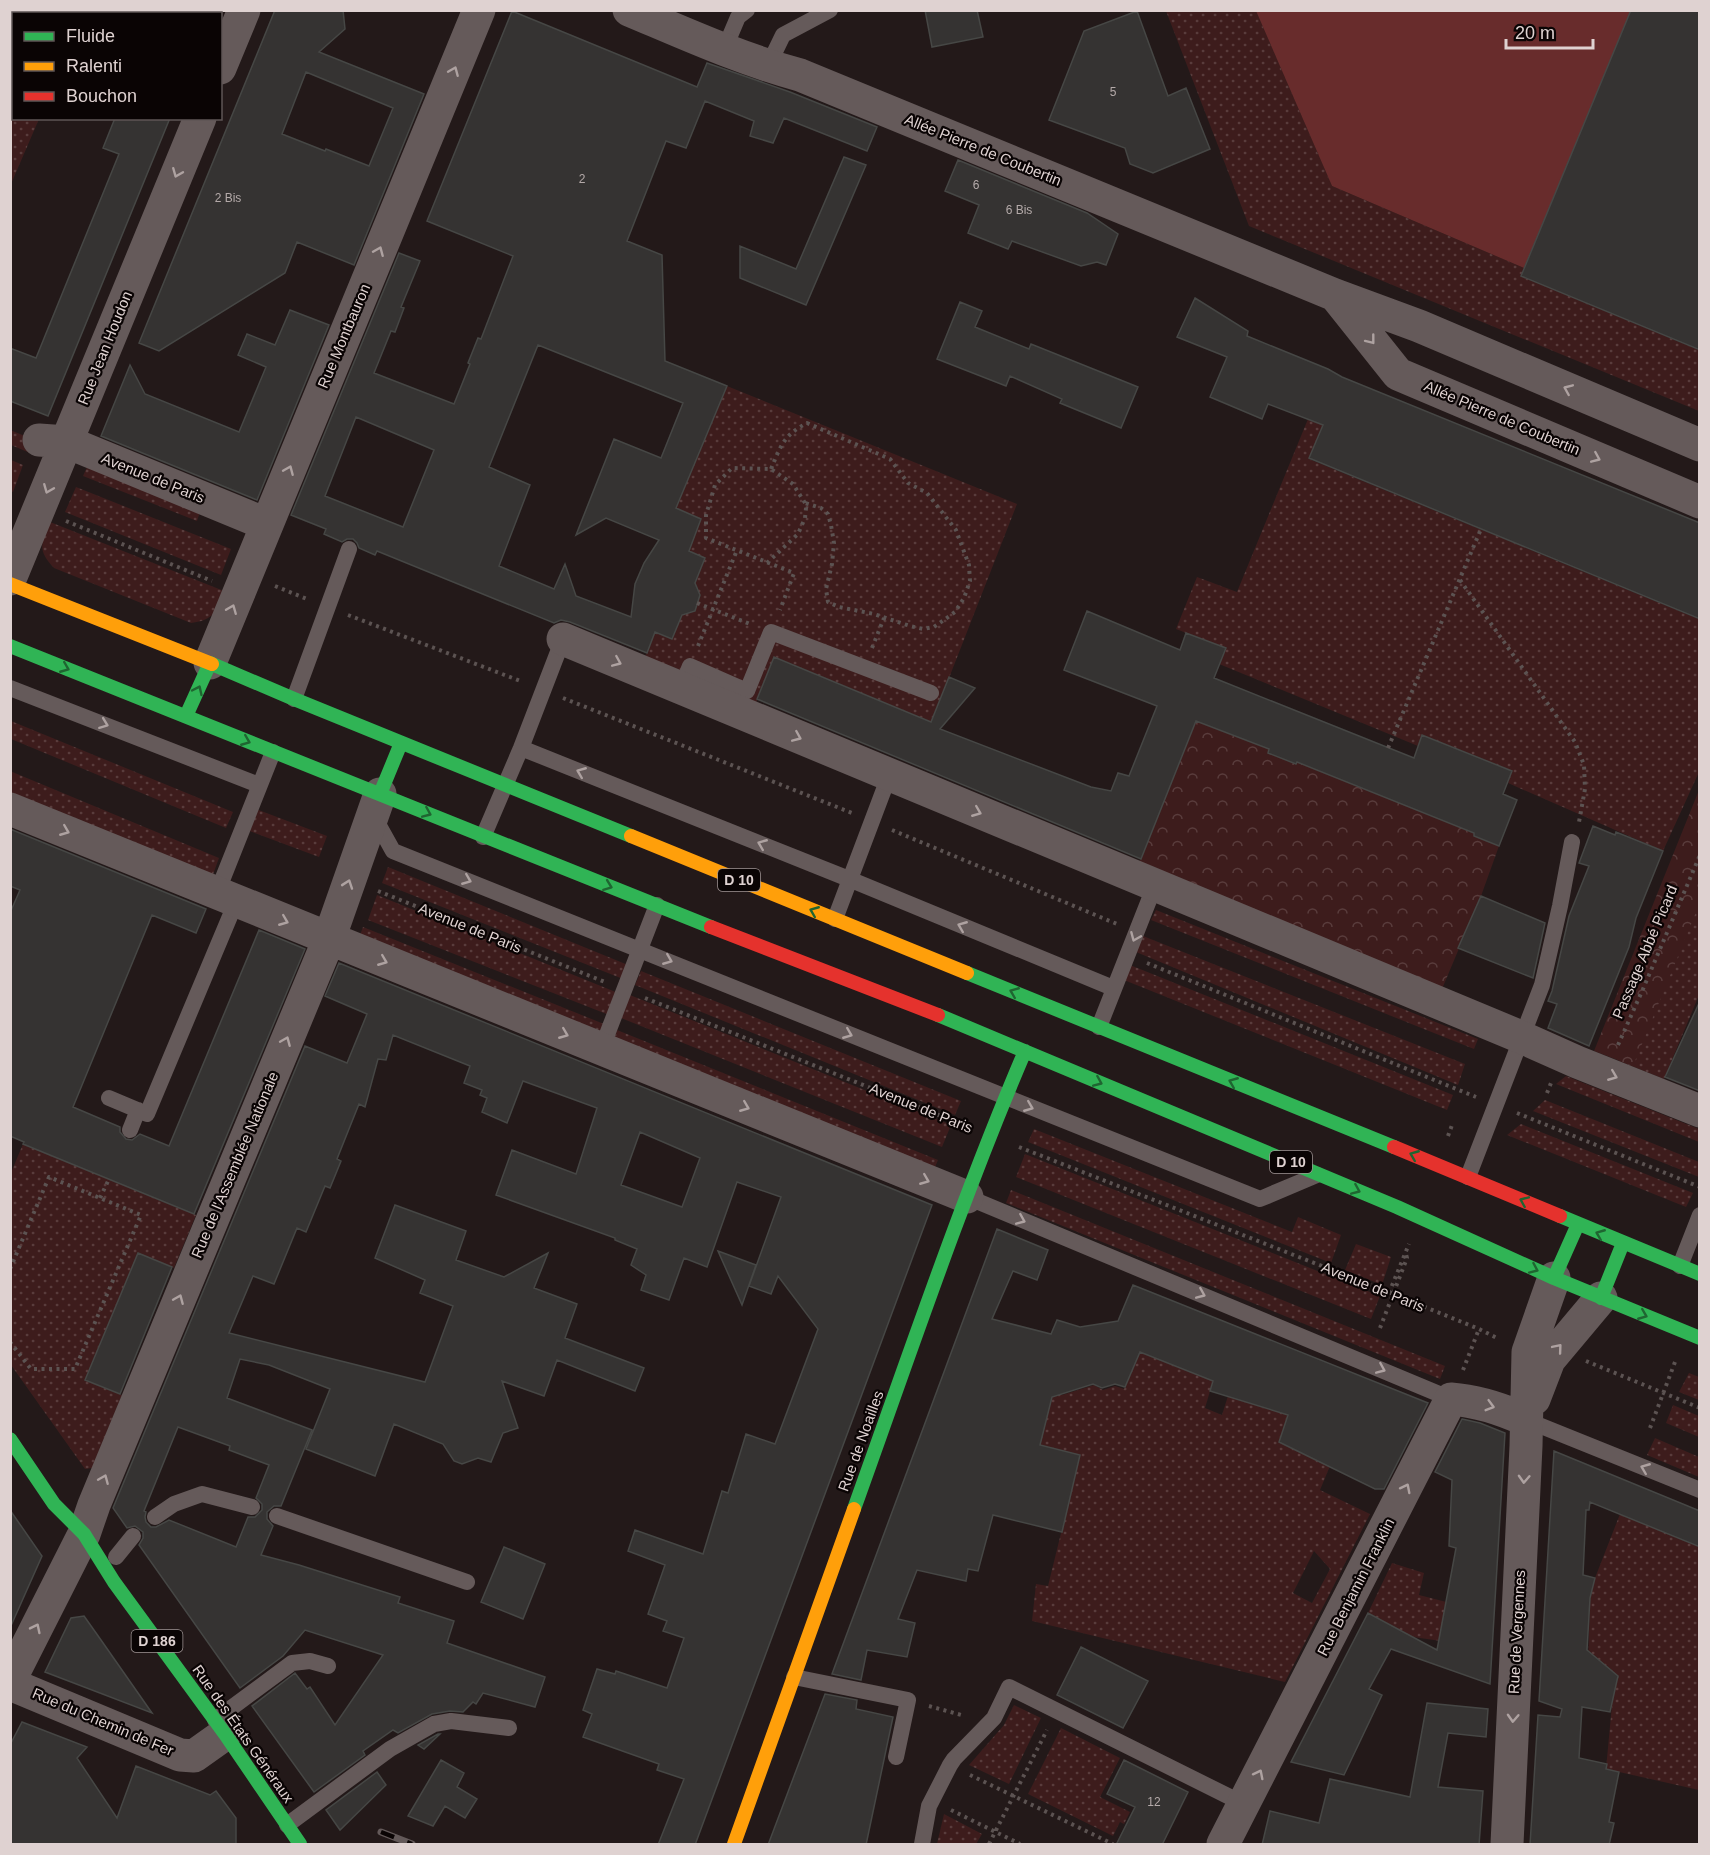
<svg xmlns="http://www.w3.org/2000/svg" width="1710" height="1855" viewBox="0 0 1710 1855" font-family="Helvetica,sans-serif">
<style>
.grass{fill:url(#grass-dots);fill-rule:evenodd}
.forest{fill:url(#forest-crowns)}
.water{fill:#682c2c}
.building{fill:#353332;stroke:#464745;stroke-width:1.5;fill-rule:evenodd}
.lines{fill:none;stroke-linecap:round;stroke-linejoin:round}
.path{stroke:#5c5352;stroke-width:4;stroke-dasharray:3 4.5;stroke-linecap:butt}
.lane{stroke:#655a5a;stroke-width:16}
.street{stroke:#655a5a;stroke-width:33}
.fast{stroke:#30b455;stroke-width:14}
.slow{stroke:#ff9f0a;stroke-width:14}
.jam{stroke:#e5322d;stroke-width:14}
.rail-casing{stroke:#635959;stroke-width:7}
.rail{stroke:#0a0404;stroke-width:4.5;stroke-dasharray:14;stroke-linecap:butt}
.oneway{stroke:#aea2a1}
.oneway2{stroke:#1f6531}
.labels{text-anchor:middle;stroke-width:4.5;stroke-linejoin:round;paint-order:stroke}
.number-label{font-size:12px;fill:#b4aaa9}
.shield{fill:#0a0404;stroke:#9f9494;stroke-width:1.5}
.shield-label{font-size:14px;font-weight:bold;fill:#dfd2d1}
.street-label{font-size:15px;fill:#dfd2d1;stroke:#0a0404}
</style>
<defs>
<pattern id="grass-dots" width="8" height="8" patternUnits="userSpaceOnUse" patternTransform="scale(1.5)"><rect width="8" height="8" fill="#3d1c1c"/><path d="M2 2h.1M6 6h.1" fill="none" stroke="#593c3c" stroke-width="1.8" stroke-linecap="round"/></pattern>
<pattern id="forest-crowns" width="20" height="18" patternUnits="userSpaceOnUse" patternTransform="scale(1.5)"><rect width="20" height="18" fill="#3d1c1c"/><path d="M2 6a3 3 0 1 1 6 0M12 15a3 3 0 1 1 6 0" fill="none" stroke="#593c3c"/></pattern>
</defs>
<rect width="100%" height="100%" fill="#231919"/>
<!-- grass -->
<path class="grass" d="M10,11H83L82,14H14V118L39,119L11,184Z
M1166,11H1256L1332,186L1524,268L1521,276L1699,350V411L1249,226Z
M727,386L1017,504L931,724L775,657L753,710L642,665L655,632L672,639L682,615L695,611L699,598L695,583L705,558L689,551L701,519L676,508Z
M1308,419L1323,424L1309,459L1699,619V772L1663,851L1508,783L1512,771L1423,735L1418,746L1219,664L1225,648L1176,629L1197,577L1237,592Z
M10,430L35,440L30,453L11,445Z
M11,460L23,465L13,492L11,491Z
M87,467L200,512L197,521L83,476Z
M76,487L231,549L221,575L65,512Z
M50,522L224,591C216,611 215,620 191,623L54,568C37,550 41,543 50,522Z
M11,721L233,812L226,828L11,739Z
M10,771L219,858L211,880L11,798Z
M256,809L327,836L319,857L247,830Z
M1699,865V995L1664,1079L1619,1061Z
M388,867L628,965L623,979L382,883Z
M377,895L618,993L609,1015L368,920Z
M1156,910L1478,1039L1474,1049L1151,920Z
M363,927L604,1024L599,1038L357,943Z
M1143,936L1465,1064L1458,1085L1136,952Z
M1130,965L1453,1095L1447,1110L1124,980Z
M641,971L961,1101L955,1115L635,985Z
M630,995L951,1125L942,1147L621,1018Z
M617,1030L938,1160L932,1174L612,1044Z
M1566,1076L1699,1129V1142L1556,1084Z
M1545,1100L1699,1162V1177L1533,1111Z
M1521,1124L1693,1193L1686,1207L1507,1135Z
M1034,1129L1292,1232L1298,1217L1341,1235L1331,1263L1028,1142Z
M23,1144L196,1215L174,1268L138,1253L86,1380L122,1395L92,1468L85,1469L11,1365L10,1175Z
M1025,1154L1380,1296L1371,1319L1016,1177Z
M1011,1190L1445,1366L1440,1379L1006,1203Z
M1356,1244L1391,1257L1382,1285L1345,1270Z
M1140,1352L1213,1381L1205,1408L1222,1415L1232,1383L1261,1407L1275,1411L1281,1393L1293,1399L1279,1442L1330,1466L1320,1490L1370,1514L1285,1682L1032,1621L1036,1584L1048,1586L1080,1456L1040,1445L1051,1400L1055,1370L1062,1395L1094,1385L1103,1390L1115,1386L1124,1389ZM1314,1551L1330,1569L1312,1603L1293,1593Z
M1689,1373L1699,1377V1400L1679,1392Z
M1673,1405L1699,1416V1437L1666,1423Z
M1655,1438L1699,1457V1477L1647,1455Z
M1620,1514L1699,1547V1790L1606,1769L1612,1705L1587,1700L1590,1600L1595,1578Z
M1392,1563L1424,1573L1419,1595L1462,1606V1644L1413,1637L1368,1613Z
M1014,1705L1041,1718L1009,1784L969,1765L1004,1725Z
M1061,1728L1120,1758L1100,1797L1130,1812L1124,1824L1120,1822L1113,1836L1028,1794Z
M944,1814L982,1834L976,1844H937Z"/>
<!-- forest -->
<path class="forest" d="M1196,721L1269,749L1268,753L1297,762L1474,833V836L1499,846L1481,896L1442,989L1138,865Z
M1699,790V905L1633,1066L1594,1051Z"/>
<!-- water -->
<path class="water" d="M1256,11H1632L1524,268L1332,186Z"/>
<!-- building -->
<path class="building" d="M275,10H343L345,29L319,52L424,94L354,265L297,242L285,273L159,351L139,343ZM306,72L393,108L369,166L326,149L325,151L282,134Z
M925,10H977L983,37L932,47Z
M1631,10H1700V350L1521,276Z
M512,11L697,87L707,63L790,92L877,127L867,151L784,118L773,143L750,136L754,121L705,101L686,148L666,141L627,241L662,255L665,361L727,386L676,508L701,519L689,551L705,558L695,583L700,595L695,611L682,615L672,639L655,632L647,653L570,622L561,620L554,623L377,551L375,555L359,548L357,543L353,539H347L342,542L324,534L326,529L291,515L399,253L420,261L401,307L404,308L395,332L391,331L374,373L454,404L470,364L468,363L478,338L481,339L513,256L427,221ZM538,345L683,403L661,458L614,439L576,535L606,518L659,540L644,563L635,584L631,617L576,596L565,564L554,589L499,566L530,485L489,467ZM356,417L434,450L403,527L325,496Z
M1137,11L1168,96L1186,88L1210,149L1153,173L1130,164L1125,148L1049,120L1084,31Z
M115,118H170L48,416L10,401V348L36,358L119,154L103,148Z
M844,157L866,165L806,305L740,278V246L796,269Z
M958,160L1087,213L1118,234L1106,265L1097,262L1081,266L1012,241L1008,249L968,233L979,205L945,191Z
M1195,298L1248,331L1247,336L1328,369L1342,377L1700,523V619L1309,458L1323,425L1268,404L1262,419L1210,397L1227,357L1177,337Z
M960,302L982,311L975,327L1029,349L1031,344L1138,387L1121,428L1060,403L1062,399L1010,376L1006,386L937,359Z
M290,310L329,325L257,500L101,436L130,365L145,394L239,432L266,367L238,355L247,334L275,345Z
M1087,611L1180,650L1186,633L1226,648L1214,678L1414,758L1422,735L1512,771L1503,794L1517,800L1499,846L1474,836V833L1297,762L1296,764L1268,753L1269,749L1196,721L1141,859L757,699L774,657L931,722L949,677L975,688L940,729L1091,787L1111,791L1118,773L1129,776L1157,706L1064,670Z
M1593,826L1615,835L1616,832L1663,851L1636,918L1629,947L1589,1046L1548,1028L1557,1004L1548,1001L1552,991L1569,916L1589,866L1579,863Z
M10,829L206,909L196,933L152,915L73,1107L120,1127V1132L126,1139L132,1140L140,1134L169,1146L259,930L305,949L194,1214L23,1144L24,1142L10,1136V913L20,890L10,886Z
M1481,896L1545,923L1533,978L1458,948Z
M339,963L932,1205L695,1845H658L684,1779L657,1770L659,1764L583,1737L592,1714L583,1710L597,1669L615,1674L616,1671L667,1688L684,1638L663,1631L667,1621L648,1614L665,1565L628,1551L635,1530L703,1554L722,1491L728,1493L746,1434L775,1444L818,1329L778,1276L771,1294L749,1286L781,1197L737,1182L707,1267L684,1258L669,1300L641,1290L646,1275L631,1265L637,1249L615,1240V1238L496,1195L512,1150L576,1174L597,1108L523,1081L507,1123L482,1112L487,1098L480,1095L482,1090L464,1083L470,1066L393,1035L386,1060L378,1059L365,1107L359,1104L337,1159L341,1161L330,1188L325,1186L306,1232L297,1228L274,1284L253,1276L229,1333L425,1382L453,1306L420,1293L425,1280L375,1258L395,1205L466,1231L456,1260L504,1277L548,1253L534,1288L577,1304L565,1338L644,1368L635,1391L557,1360L544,1396L502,1381L518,1428L503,1433L491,1462L478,1458L462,1464L454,1461L443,1444L394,1424L375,1476L306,1449L330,1389L269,1365L240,1359L227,1398L312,1430L281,1506H274L267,1512V1519L273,1526L261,1555L299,1565L400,1597L398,1603L454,1621L447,1643L545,1677L535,1707L483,1693L476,1704L473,1702L463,1712L450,1711L432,1714L398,1733L393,1730L363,1751L365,1755L314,1792L252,1706L295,1673L307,1689L310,1687L335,1725L383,1655L305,1630L283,1656L240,1688L139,1545L143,1538V1532L135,1526L127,1528L113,1508L305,1046L347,1063L367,1014L325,996ZM640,1132L700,1158L682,1207L621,1185ZM178,1427L230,1446L229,1450L269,1465L256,1498L262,1504V1510L255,1517H248L236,1547L169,1520L156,1527H151L146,1522L145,1517L146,1512L144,1511Z
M1700,1001V1091L1665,1077Z
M997,1229L1048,1250L1037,1280L1013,1271L992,1319L1051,1334L1057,1320L1080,1327L1118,1321L1133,1285L1428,1403L1384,1489H1375L1279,1442L1288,1415L1210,1391L1213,1381L1140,1352L1125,1387L1115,1384L1102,1388L1093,1384L1052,1397L1040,1445L1080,1455L1062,1532L993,1515L978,1571L968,1569L966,1581L917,1570L898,1619L915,1623L907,1657L867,1650L861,1680L832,1674Z
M718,1251L756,1265L742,1305Z
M138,1253L172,1267L120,1394L85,1380Z
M1462,1419L1480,1423L1505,1433L1490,1684L1391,1649L1369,1689L1382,1695L1344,1775L1291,1762L1368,1613L1437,1650L1456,1548L1449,1546L1452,1480L1435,1472Z
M1554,1451L1700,1511V1547L1590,1502L1589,1510H1586L1583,1575L1595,1578L1590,1598L1587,1650L1618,1676L1610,1712L1582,1707L1579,1758L1607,1764L1606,1769L1619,1772L1609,1822L1614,1823L1609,1845H1530L1538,1715L1560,1717L1562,1709L1539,1701Z
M10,1510L42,1556L10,1628Z
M504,1547L545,1564L523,1619L481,1602Z
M84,1616L101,1640L152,1713L45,1672L71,1618Z
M1081,1647L1148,1681L1123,1728L1057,1695Z
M825,1694L857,1700L856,1709L893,1717L866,1845H768Z
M1427,1703L1488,1709L1486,1737L1448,1733L1438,1787L1483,1791L1479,1845H1262L1270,1811L1319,1823L1330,1779L1410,1797Z
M22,1722L87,1747L77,1758L117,1818L136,1766L210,1795L216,1791L236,1818V1845H10V1745Z
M438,1734H440L424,1749L418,1745Z
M441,1760L464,1773L457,1787L477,1799L465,1818L445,1806L433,1826L408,1816Z
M1124,1760L1188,1792L1162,1845H1116L1135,1807L1107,1794Z
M377,1772L386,1785L340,1830L326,1810Z"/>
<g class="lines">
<!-- path -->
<path class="path" d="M771,469C781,445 784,435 807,423L890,459L908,483L927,493L956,530L969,565L970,581L964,598L955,612L934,627L923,629L910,626L874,614L839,607L828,602L826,589L832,564L834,543L831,525L828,514L821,508L805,503
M66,521L212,581
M767,563L798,534L805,518L806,508L805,503L793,484L771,469L732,468L715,485L706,515V538L794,573L780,610
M1460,580L1575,742L1584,765L1585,789L1579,822
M275,586L307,599
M697,603L750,624
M348,615L523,682
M698,646L737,550
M872,648L884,618
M563,698L852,813
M1388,748L1481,529
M892,830L1117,924
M378,891L605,982
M1147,963L1476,1097
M645,998L961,1124
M1618,1045L1643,989L1700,855
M1547,1093L1551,1083
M1517,1113L1700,1187
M1448,1136L1452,1125
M1019,1147L1393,1294L1479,1329L1499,1339
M100,1198L109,1179
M10,1269L49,1177L141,1215L75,1369H31L10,1342
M1389,1293L1409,1244
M1380,1328L1407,1258L1406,1254
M1586,1361L1700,1408
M1463,1370L1479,1329
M1650,1428L1675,1362
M929,1706L965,1716
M970,1775L1113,1844
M951,1810L1020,1844
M989,1844L1047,1730"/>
<!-- lane -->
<path class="lane" d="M724,50L738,17L747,10
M768,66L783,35L830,10
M10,688L259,785
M681,689L690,666L747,691L771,632L931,693
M294,699L349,549
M521,748L849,879L1113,988
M373,815L393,851C682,966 970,1084 1260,1199L1317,1175
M483,837L521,748L563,639
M217,893L273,752
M835,919L889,776
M1099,1027L1155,885
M601,1050L657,905
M109,1098L147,1114L236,902
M130,1130L138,1110
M1468,1177L1542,985L1560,906L1572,842
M967,1197L1451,1399
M1680,1266L1700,1215
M1526,1420L1700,1490
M277,1516L467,1582
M155,1517L174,1504L202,1494L252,1507
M116,1557L133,1536
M794,1677L908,1700L896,1757
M215,1720L292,1663L310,1661L328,1666
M287,1825L390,1749L434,1724L451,1721L509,1728
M922,1844L929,1806L950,1765L954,1759L994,1718L1009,1687L1244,1804"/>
<!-- street -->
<path class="street" d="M629,10C686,34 741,59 800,75L1335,295L1419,326L1700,445
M220,68L244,10
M1335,295L1398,374L1700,502
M39,440L67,442L266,524
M10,579L200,118
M563,639L1521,1037L1577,1062L1700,1111
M210,663L479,10
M10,809L967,1197
M1534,1399L1549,1360L1601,1298
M10,1680L84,1534L94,1505L329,939L380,794
M10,1684L180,1755L194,1756L225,1734
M1223,1844L1451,1399C1477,1401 1502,1409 1526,1420
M1507,1844L1526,1446L1528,1352L1554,1278"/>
<!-- fast -->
<path class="fast" d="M10,646C244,740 477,835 711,927
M212,664L294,699L631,836
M186,716L210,663
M380,794L401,743
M967,973L1394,1147
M938,1015L1397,1207L1554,1278L1700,1338
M1560,1216L1700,1274
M1554,1278L1578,1224
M1601,1298L1623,1243
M10,1439L54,1504L84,1534L114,1582L225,1734L300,1844
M854,1509C909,1356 961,1201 1025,1051"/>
<!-- slow -->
<path class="slow" d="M10,584L212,664
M631,836L967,973
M734,1844L854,1509"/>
<!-- jam -->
<path class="jam" d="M711,927L938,1015
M1394,1147L1560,1216"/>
<defs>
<path id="rail" d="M381,1832L412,1844"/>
</defs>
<!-- rail casing -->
<use href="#rail" class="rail-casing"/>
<!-- rail -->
<use href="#rail" class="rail"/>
</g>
<!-- one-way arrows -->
<defs><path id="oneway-chevron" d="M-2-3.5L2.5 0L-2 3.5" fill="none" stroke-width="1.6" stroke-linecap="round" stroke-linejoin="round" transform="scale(1.5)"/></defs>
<g class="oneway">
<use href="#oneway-chevron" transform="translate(454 71) rotate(-67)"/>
<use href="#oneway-chevron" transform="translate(177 173) rotate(112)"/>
<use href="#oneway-chevron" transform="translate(379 251) rotate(-67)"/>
<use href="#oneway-chevron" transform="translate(1371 340) rotate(52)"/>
<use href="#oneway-chevron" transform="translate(1568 389) rotate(-157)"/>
<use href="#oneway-chevron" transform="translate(1596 458) rotate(23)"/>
<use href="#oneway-chevron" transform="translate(289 470) rotate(-67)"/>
<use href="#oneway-chevron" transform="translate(48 489) rotate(112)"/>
<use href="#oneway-chevron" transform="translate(232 609) rotate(-68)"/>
<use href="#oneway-chevron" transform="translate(617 662) rotate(23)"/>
<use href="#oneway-chevron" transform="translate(104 724) rotate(21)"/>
<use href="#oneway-chevron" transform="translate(797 737) rotate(23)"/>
<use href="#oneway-chevron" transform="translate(581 772) rotate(-158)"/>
<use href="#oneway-chevron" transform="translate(977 812) rotate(22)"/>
<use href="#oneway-chevron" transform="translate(65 831) rotate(22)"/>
<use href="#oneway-chevron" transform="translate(762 844) rotate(-158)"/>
<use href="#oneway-chevron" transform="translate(467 880) rotate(22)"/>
<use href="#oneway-chevron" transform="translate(348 884) rotate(-71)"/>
<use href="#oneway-chevron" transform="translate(284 921) rotate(22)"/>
<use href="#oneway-chevron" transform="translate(962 926) rotate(-158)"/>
<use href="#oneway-chevron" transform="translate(1135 937) rotate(113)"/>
<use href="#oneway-chevron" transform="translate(668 960) rotate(22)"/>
<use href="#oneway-chevron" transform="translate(383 961) rotate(22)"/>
<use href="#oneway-chevron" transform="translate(564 1034) rotate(22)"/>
<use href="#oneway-chevron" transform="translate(848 1034) rotate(22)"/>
<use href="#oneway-chevron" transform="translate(286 1041) rotate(-67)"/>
<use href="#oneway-chevron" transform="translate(1613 1076) rotate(22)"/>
<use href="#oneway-chevron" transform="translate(745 1107) rotate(22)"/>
<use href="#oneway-chevron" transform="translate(1029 1107) rotate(22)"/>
<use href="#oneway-chevron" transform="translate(925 1180) rotate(22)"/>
<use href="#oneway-chevron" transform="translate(1021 1220) rotate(23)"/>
<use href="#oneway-chevron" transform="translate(1201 1294) rotate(23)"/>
<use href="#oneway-chevron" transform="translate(179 1299) rotate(-67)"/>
<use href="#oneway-chevron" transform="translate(1558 1348) rotate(-50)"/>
<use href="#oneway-chevron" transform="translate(1381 1369) rotate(23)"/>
<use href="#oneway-chevron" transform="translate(1490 1406) rotate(16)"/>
<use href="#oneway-chevron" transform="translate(1645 1468) rotate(-158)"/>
<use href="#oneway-chevron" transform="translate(104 1479) rotate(-67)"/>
<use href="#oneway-chevron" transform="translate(1524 1479) rotate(93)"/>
<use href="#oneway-chevron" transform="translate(1406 1488) rotate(-63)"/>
<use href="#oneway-chevron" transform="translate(36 1628) rotate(-64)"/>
<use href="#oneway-chevron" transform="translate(1513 1718) rotate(93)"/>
<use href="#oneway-chevron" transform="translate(1259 1774) rotate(-63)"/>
</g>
<g class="oneway2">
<use href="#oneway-chevron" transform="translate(65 668) rotate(22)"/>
<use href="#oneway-chevron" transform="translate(198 690) rotate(-65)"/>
<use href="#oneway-chevron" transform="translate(246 741) rotate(22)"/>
<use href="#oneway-chevron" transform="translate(427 813) rotate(23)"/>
<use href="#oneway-chevron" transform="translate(608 886) rotate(21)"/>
<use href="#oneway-chevron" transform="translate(814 911) rotate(-158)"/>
<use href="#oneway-chevron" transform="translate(1014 992) rotate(-158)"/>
<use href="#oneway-chevron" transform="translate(1098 1082) rotate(23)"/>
<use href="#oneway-chevron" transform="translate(1233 1082) rotate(-158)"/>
<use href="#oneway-chevron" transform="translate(1414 1155) rotate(-158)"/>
<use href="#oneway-chevron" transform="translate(1356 1190) rotate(23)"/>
<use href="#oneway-chevron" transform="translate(1524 1201) rotate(-157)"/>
<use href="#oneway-chevron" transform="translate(1600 1234) rotate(-158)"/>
<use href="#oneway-chevron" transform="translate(1534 1269) rotate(24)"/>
<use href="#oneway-chevron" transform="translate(1643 1315) rotate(22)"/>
</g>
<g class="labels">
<!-- number labels -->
<g class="number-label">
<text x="1113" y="96">5</text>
<text x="582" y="183">2</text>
<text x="976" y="189">6</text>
<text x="228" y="202">2 Bis</text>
<text x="1019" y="214">6 Bis</text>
<text x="1154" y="1806">12</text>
</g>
<!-- shield labels -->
<g class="shield">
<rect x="718" y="869" width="42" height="22" rx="4.5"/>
<rect x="1270" y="1151" width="42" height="22" rx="4.5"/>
<rect x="131.5" y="1630" width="51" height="22" rx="4.5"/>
</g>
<g class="shield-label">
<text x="739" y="885">D 10</text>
<text x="1291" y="1167">D 10</text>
<text x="157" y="1646">D 186</text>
</g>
<!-- street labels -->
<g class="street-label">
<text transform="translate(983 150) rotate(22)" y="5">Allée Pierre de Coubertin</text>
<text transform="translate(344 336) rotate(-67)" y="5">Rue Montbauron</text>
<text transform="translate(105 348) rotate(-68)" y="5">Rue Jean Houdon</text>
<text transform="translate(1502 418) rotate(23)" y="5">Allée Pierre de Coubertin</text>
<text transform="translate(153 478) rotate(22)" y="5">Avenue de Paris</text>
<text transform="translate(470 928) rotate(22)" y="5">Avenue de Paris</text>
<text transform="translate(1645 952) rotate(-67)" y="5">Passage Abbé Picard</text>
<text transform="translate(921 1108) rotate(22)" y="5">Avenue de Paris</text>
<text transform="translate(235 1165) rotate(-67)" y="5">Rue de l'Assemblée Nationale</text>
<text transform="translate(1373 1287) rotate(22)" y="5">Avenue de Paris</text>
<text transform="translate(861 1441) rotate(-70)" y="5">Rue de Noailles</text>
<text transform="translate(1356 1587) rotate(-63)" y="5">Rue Benjamin Franklin</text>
<text transform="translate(1517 1632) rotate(-87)" y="5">Rue de Vergennes</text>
<text transform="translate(103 1722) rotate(23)" y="5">Rue du Chemin de Fer</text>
<text transform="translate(243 1734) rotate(55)" y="5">Rue des États Généraux</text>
</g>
</g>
<!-- border -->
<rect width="1710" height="1855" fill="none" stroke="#dfd2d1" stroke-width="24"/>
<!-- legend -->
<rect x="12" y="12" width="210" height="108" fill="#0a0404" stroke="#5f5656" stroke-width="1.5"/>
<rect x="24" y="32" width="30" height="9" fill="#30b455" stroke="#5f5656" stroke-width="1.5"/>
<text x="66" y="42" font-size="18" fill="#dfd2d1">Fluide</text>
<rect x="24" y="62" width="30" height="9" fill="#ff9f0a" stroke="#5f5656" stroke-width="1.5"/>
<text x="66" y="72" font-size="18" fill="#dfd2d1">Ralenti</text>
<rect x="24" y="92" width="30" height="9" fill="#e5322d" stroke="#5f5656" stroke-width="1.5"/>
<text x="66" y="102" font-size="18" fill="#dfd2d1">Bouchon</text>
<!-- scale -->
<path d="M1506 39v9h87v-9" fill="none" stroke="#dfd2d1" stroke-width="3"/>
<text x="1515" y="39" font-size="18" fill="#dfd2d1" stroke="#0a0404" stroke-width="4.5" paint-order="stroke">20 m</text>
</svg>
